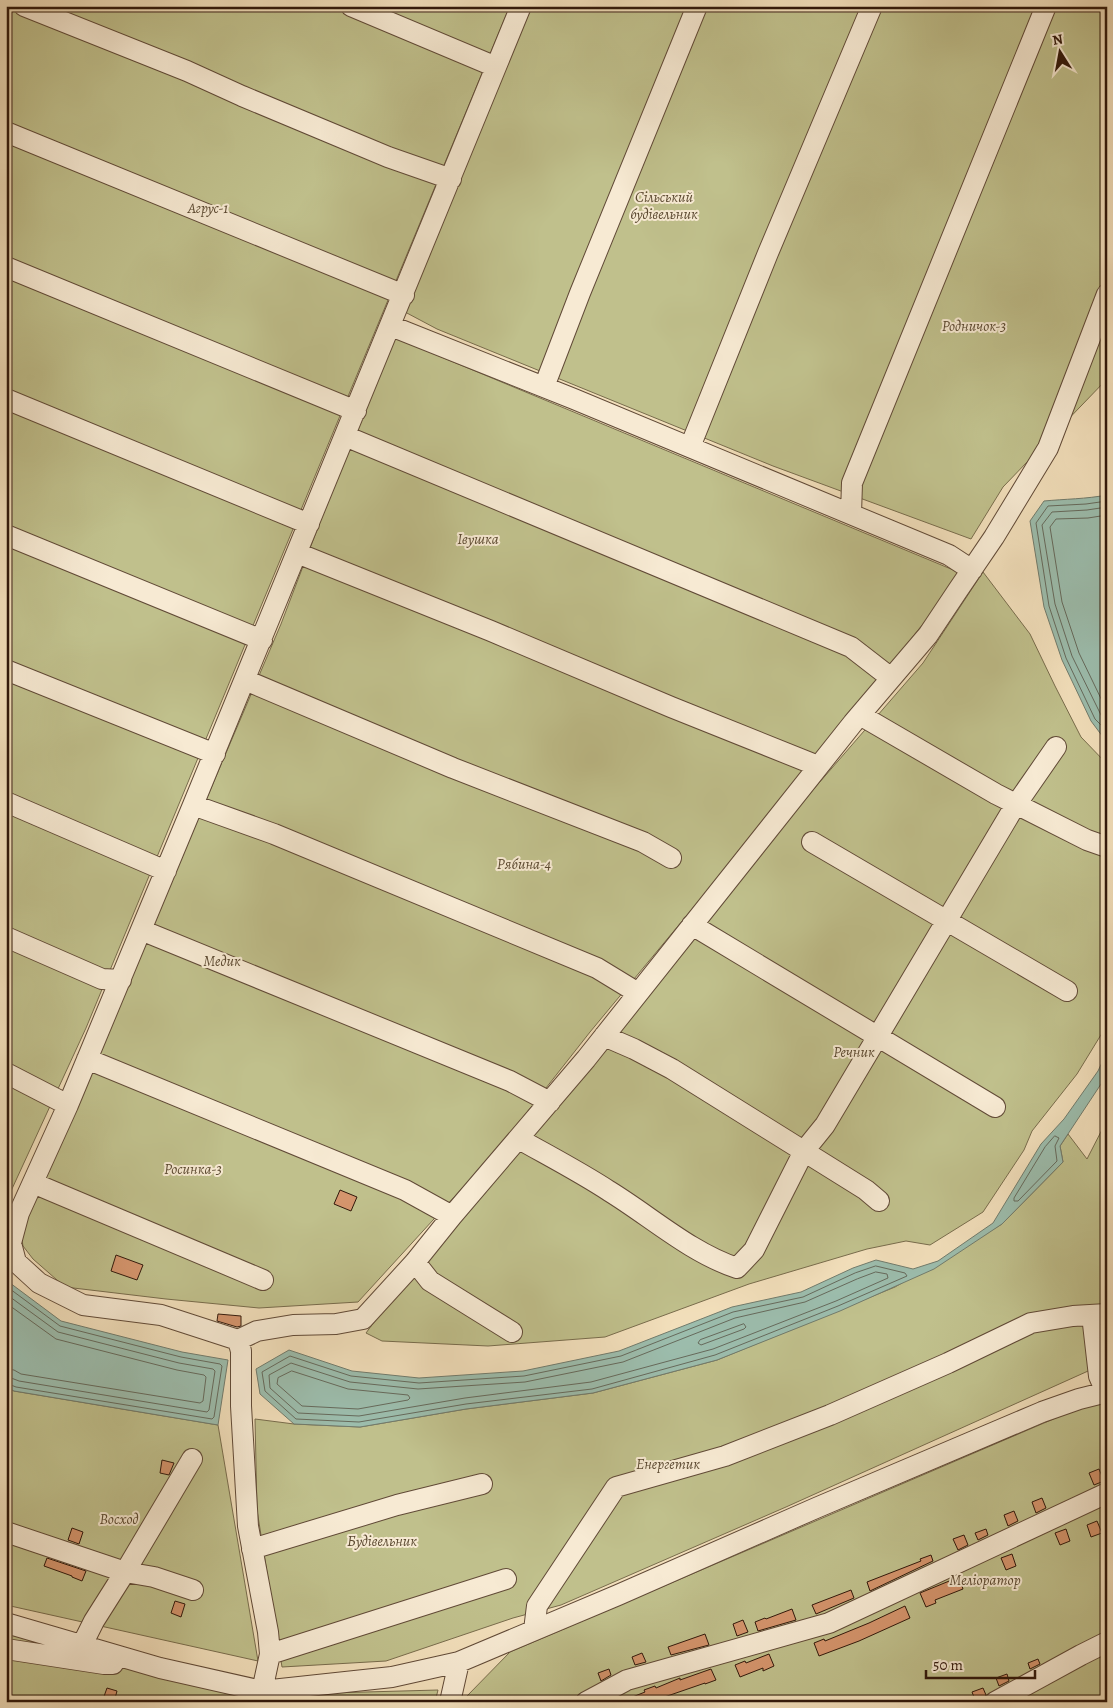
<svg xmlns="http://www.w3.org/2000/svg" width="1113" height="1708" viewBox="0 0 1113 1708" font-family="Alegreya,serif">
<style>
.green{fill:#c0c08c;stroke:#786c4c}
.water{fill:#9cbdad;stroke:#717b6c}
.lines{fill:none;stroke-linecap:round;stroke-linejoin:round}
.shore{stroke:#666a5c;stroke-width:1}
.building{fill:#d5956d;stroke:#31180b}
.minor-casing{stroke:#614a37;stroke-width:22}
.minor{stroke:#f7ead3;stroke-width:20}
.labels{text-anchor:middle;stroke-width:4;stroke-linejoin:round;paint-order:stroke}
.park-label{font-size:15px;font-style:italic;fill:#5c4a32;stroke:#f7ead3}
</style>
<rect width="100%" height="100%" fill="#f2dfbb"/>
<filter id="stains"><feTurbulence type="fractalNoise" baseFrequency=".004" numOctaves="4"/><feColorMatrix values="0 0 0 0 .2 0 0 0 0 .09 0 0 0 0 .02 0 0 0 .5 -.17"/></filter>
<radialGradient id="worn" r=".72"><stop offset=".6" stop-color="#630" stop-opacity="0"/><stop offset="1" stop-color="#630" stop-opacity=".3"/></radialGradient>
<!-- green -->
<path class="green" d="M6,6H510L86,1028L11,1191L6,1189Z
M529,6H1107V379L1003,487L971,539L773,466L437,329L405,312Z
M391,336L963,574L766,820L590,1032L498,1149L358,1302L259,1308L166,1299L65,1287L33,1259L23,1246L21,1234L281,624Z
M983,572L1030,634L1055,686L1081,737L1107,764V1025L1077,1074L1032,1131L1024,1150L983,1212L930,1245L906,1241L867,1249L749,1284L605,1337L488,1346L382,1341L366,1333L407,1277L508,1166L812,791L923,663Z
M1107,1120V1365L1097,1367L786,1507L561,1605L513,1618L386,1661L282,1667L257,1510L255,1419L294,1424L360,1427L466,1409L593,1393L717,1360L895,1287L1002,1224L1063,1162L1060,1146L1068,1134L1087,1159Z
M6,1387L14,1391L218,1425L258,1661L6,1605Z
M1107,1396V1702H465L467,1696L510,1652Z
M6,1619L141,1660L329,1693L438,1690L435,1702H6Z"/>
<!-- water -->
<path class="water" d="M1107,495V736L1103,737L1091,721L1062,660L1044,607L1030,521L1044,501C1065,499 1086,499 1107,495Z
M1107,1052V1075L1060,1146L1063,1162L1002,1224L934,1269L840,1311L717,1360L593,1393L466,1409L360,1427L294,1424L260,1394L256,1369L289,1350L352,1371L419,1378L523,1371L619,1351L732,1307L801,1292L853,1268L876,1260L913,1269L938,1261L993,1223L1041,1144L1064,1119L1098,1071Z
M6,1280L61,1321L182,1352L228,1360L218,1425L14,1391L6,1387Z"/>
<g class="lines">
<!-- shore -->
<path class="shore" d="M1107,501L1086,504L1048,506L1036,523L1049,606L1066,658L1095,719L1107,731
M1107,507L1087,510L1052,512L1042,525L1055,604L1072,656L1101,715L1107,723
M1107,515L1088,518L1056,519L1050,527L1062,602L1079,653L1107,711
M1055,1136L1059,1138L1055,1146L1057,1161L1018,1201H1014V1198L1045,1147Z
M876,1266L905,1273L907,1276L838,1306L715,1355L592,1389L466,1404L359,1422L296,1419L265,1391L262,1372L290,1356L351,1376L419,1383L524,1376L621,1356L733,1312L803,1297L855,1273Z
M876,1272L887,1274L888,1278L836,1301L713,1349L591,1382L465,1398L359,1416L298,1413L270,1388L269,1375L291,1363L350,1382L418,1389L525,1382L623,1362L735,1318L805,1302L857,1279Z
M6,1286L60,1326L181,1357L220,1364L222,1366L214,1417L212,1419L16,1387L6,1383
M6,1294L58,1332L179,1363L213,1369L215,1371L209,1410L207,1412L19,1381L6,1376
M6,1303L56,1339L177,1370L204,1375L206,1377L203,1401L200,1403L21,1374L14,1370L6,1369
M744,1324L746,1327L744,1329L701,1345L698,1343L700,1340Z
M292,1371L348,1389L408,1395L410,1398L408,1400L358,1409L302,1406L277,1384L278,1378Z"/>
</g>
<!-- building -->
<path class="building" d="M340,1190L357,1197L351,1211L334,1204Z
M116,1255L143,1265L137,1280L111,1271Z
M218,1314L241,1316V1326L237,1327L217,1321Z
M162,1460L174,1463L169,1475L160,1473Z
M1099,1469L1104,1481L1094,1485L1089,1473Z
M1042,1498L1046,1508L1036,1513L1032,1502Z
M1014,1511L1018,1521L1008,1526L1004,1515Z
M1097,1521L1102,1533L1091,1537L1087,1525Z
M72,1528L83,1532L79,1544L68,1540Z
M986,1529L988,1535L978,1540L975,1533Z
M1066,1529L1070,1541L1060,1545L1055,1533Z
M964,1535L968,1545L958,1550L953,1539Z
M1012,1554L1016,1566L1006,1570L1001,1558Z
M931,1555L933,1561L870,1591L867,1582L921,1561L920,1559Z
M47,1558L86,1571L82,1581L72,1577V1576L44,1566Z
M959,1577L963,1589L935,1600L936,1603L926,1607L920,1593Z
M851,1590L854,1598L816,1614L812,1605Z
M175,1601L185,1604L181,1617L171,1613Z
M905,1606L910,1618L859,1641L819,1656L814,1643L824,1639L825,1641L869,1623Z
M792,1609L796,1620L758,1631L755,1622L765,1618L766,1619Z
M743,1620L748,1632L737,1636L733,1624Z
M705,1634L709,1645L671,1655L668,1647Z
M642,1653L646,1662L635,1665L632,1657Z
M769,1654L774,1666L763,1671V1668L740,1677L735,1665L745,1661L746,1663Z
M1038,1659L1040,1664L1030,1669L1028,1663Z
M609,1669L611,1675L601,1681L598,1673Z
M711,1669L716,1680L705,1684V1683L650,1702H632L630,1698L645,1692L644,1690L655,1686L656,1688L680,1678V1680Z
M1007,1674L1009,1681L999,1686L996,1678Z
M107,1688L117,1691L114,1702H102Z
M983,1688L986,1695L983,1702H976L972,1692Z"/>
<g class="lines">
<defs>
<path id="minor" d="M24,6L187,71L242,96L388,157L451,179
M351,6L496,67
M521,6L193,805L68,1105L19,1213L11,1243L16,1262L39,1283L83,1305L161,1315L238,1340L257,1331L293,1325L336,1324L363,1319L415,1262L452,1216L586,1059L853,723L928,635L958,590L994,537L1048,448L1107,294
M6,132L404,295
M6,267L356,411
M391,326L574,399L949,555L972,570
M544,387L580,293L697,6
M6,399L309,524
M345,436L851,647L891,678
M690,447L768,253L872,6
M851,514L852,483L1046,6
M6,535L262,640
M297,553L491,631L671,707L818,766
M6,670L215,754
M245,680L453,768L643,842L671,858
M860,715L996,794L1087,840L1107,847
M6,802L166,871
M193,805L274,834L597,968L638,993
M812,842L1067,991
M692,925L995,1107
M141,930L510,1081L550,1102
M6,937L102,979L121,980
M604,1036L634,1049L672,1069L866,1190L879,1201
M87,1059L405,1190L452,1216
M6,1073L68,1105
M519,1139C549,1156 580,1172 609,1191C650,1216 691,1253 737,1268L754,1250L804,1151L825,1125L1013,809L1056,747
M33,1183L263,1280
M415,1262L430,1281L512,1332
M1092,1315L1099,1376L1106,1392
M238,1340L241,1351V1406L248,1526L268,1632L270,1654L262,1691
M6,1532L125,1572L154,1577L193,1590
M252,1549L397,1505L482,1484
M6,1623L160,1668L262,1691L392,1677L459,1662L618,1595L816,1508L1042,1412L1079,1399L1107,1392
M534,1630L537,1606L616,1487L725,1456L830,1415L948,1363L1031,1323L1073,1316L1107,1314
M82,1645L94,1621L125,1572L192,1459
M6,1649L104,1664H113
M270,1654L506,1579
M450,1702L459,1662
M586,1702L627,1680L829,1623L1107,1493
M995,1702L1081,1655L1107,1642"/>
</defs>
<!-- minor casing -->
<use href="#minor" class="minor-casing"/>
<!-- minor -->
<use href="#minor" class="minor"/>
</g>
<g class="labels">
<!-- park labels -->
<g class="park-label">
<text x="664" y="202">Сільський<tspan x="664" dy="17">будівельник</tspan></text>
<text x="208" y="213">Агрус-1</text>
<text x="974" y="331">Родничок-3</text>
<text x="478" y="544">Івушка</text>
<text x="524" y="869">Рябина-4</text>
<text x="222" y="966">Медик</text>
<text x="854" y="1057">Речник</text>
<text x="193" y="1174">Росинка-3</text>
<text x="668" y="1469">Енергетик</text>
<text x="119" y="1524">Восход</text>
<text x="382" y="1546">Будівельник</text>
<text x="985" y="1585">Меліоратор</text>
</g>
</g>
<!-- margin -->
<rect width="1113" height="1708" fill="none" stroke="#f2dfbb" stroke-width="25"/>
<rect x="8" y="8" width="1098" height="1693" fill="none" stroke="#31180b" stroke-width="2.5"/>
<rect x="12" y="12" width="1088" height="1683" fill="none" stroke="#31180b"/>
<!-- north arrow -->
<g transform="translate(1060 52) rotate(349)" stroke="#f7ead3" stroke-width="4" paint-order="stroke">
<path d="M0-4L9 19L0 12L-9 19Z" fill="#31180b"/>
<text y="-8" font-size="14" font-weight="bold" text-anchor="middle" fill="#31180b">N</text>
</g>
<!-- scale -->
<path d="M926 1670v8h109v-8" fill="none" stroke="#31180b" stroke-width="2.5"/>
<text x="933" y="1670" font-size="15" fill="#31180b" stroke="#f7ead3" stroke-width="4" paint-order="stroke">50 m</text>
<rect width="100%" height="100%" filter="url(#stains)"/>
<rect width="100%" height="100%" fill="url(#worn)"/>
</svg>
